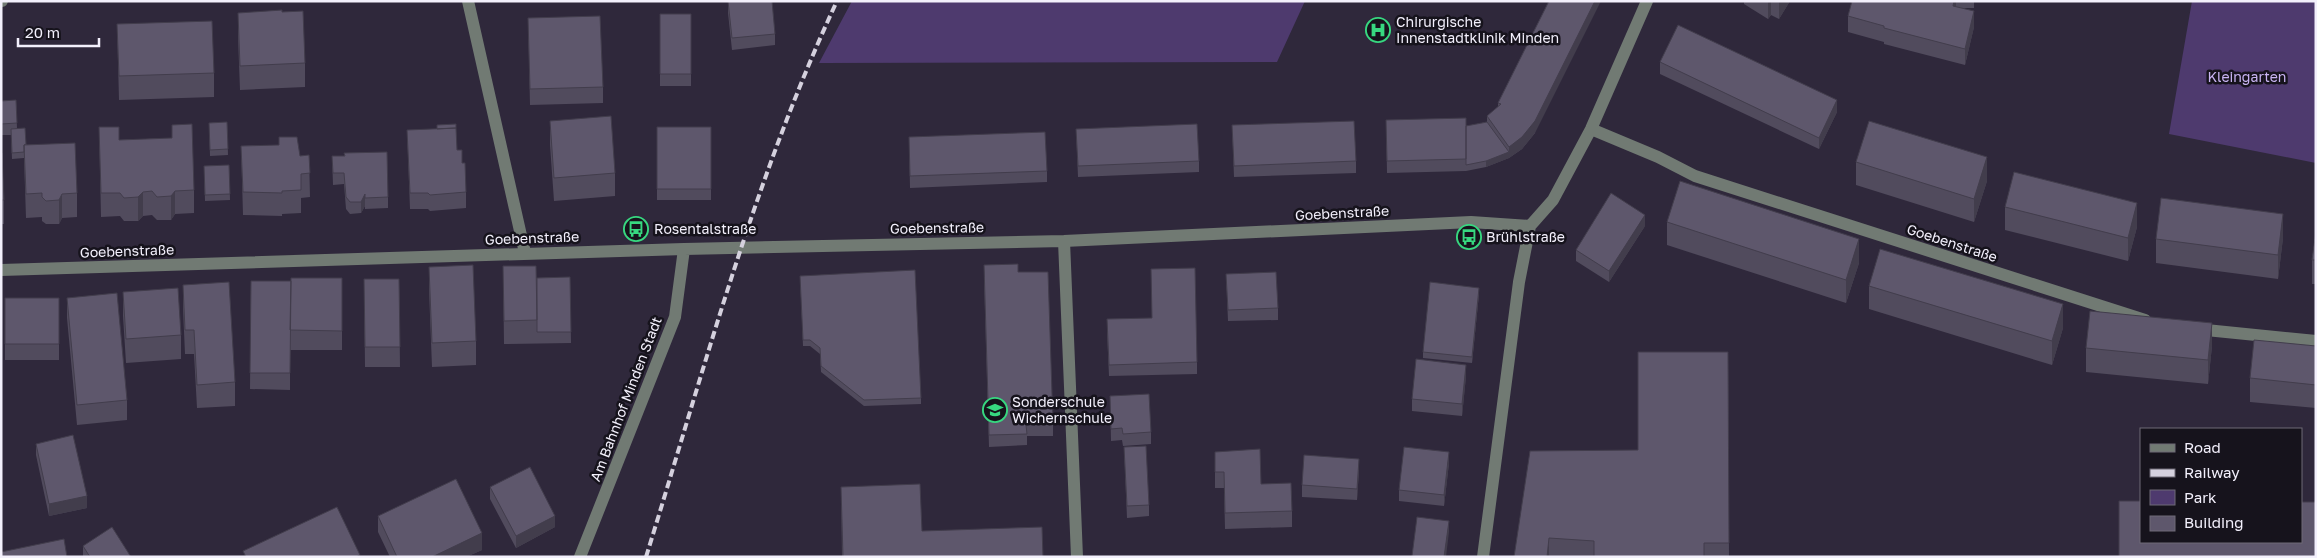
<svg xmlns="http://www.w3.org/2000/svg" width="2317" height="558" viewBox="0 0 2317 558" font-family="'Golos Text',sans-serif">
<style>
.green{fill:#4e3a6e}
.lines{fill:none;stroke-linecap:round;stroke-linejoin:round}
.minor{stroke:#717a73;stroke-width:12}
.rail{stroke:#d5d1de;stroke-width:4;stroke-dasharray:8 4;stroke-linecap:butt}
.wall{fill:#514b5d}
.shaded-wall{fill:#423d4c}
.building{fill:#5e576c;stroke:#423d4c}
.labels{text-anchor:middle;stroke-width:5;stroke-linejoin:round;paint-order:stroke}
.poi-label{font-size:14px;fill:#f3f0fc;stroke:#16131c;text-anchor:start}
.park-label{font-size:14px;fill:#c9b4f3;stroke:#16131c}
.street-label{font-size:14px;fill:#f3f0fc;stroke:#16131c}
</style>
<rect width="100%" height="100%" fill="#2f283b"/>
<!-- green -->
<path class="green" d="M852,1H1305L1277,62L819,63Z
M2192,1H2316V163L2169,134Z"/>
<g class="lines">
<!-- minor -->
<path class="minor" d="M1,1H2
M468,1L525,253
M1591,129L1658,157L1695,176L2145,320
M1064,241L1077,557
M1,270L684,249L1064,241L1471,222L1530,226
M2196,329L2316,341
M580,557L675,317L684,249
M1483,557L1519,282L1530,226L1553,200L1591,129L1647,1"/>
<!-- rail -->
<path class="rail" d="M646,557C704,370 754,179 837,1"/>
</g>
<!-- wall -->
<path class="wall" d="M728,1L775,34V45L732,50L728,13Z
M1549,1L1535,133L1522,149L1509,158L1486,167L1466,171L1387,173L1386,120L1466,126L1487,122V116L1498,107V103Z
M1744,1H1790L1779,19L1771,15L1768,19L1744,4Z
M1852,1H1974V8H1964L1974,27L1965,65L1884,44V42L1848,32V16Z
M282,12L305,63V87L240,90L238,37V13Z
M660,14H691V86H660Z
M528,18L603,87V103L530,105Z
M117,24L214,73V97L119,100Z
M1660,62L1837,112L1819,149L1660,74Z
M16,100L17,129L26,144L77,193V217L62,218L59,224H46L42,221V217L26,218L24,158L12,159L11,135H1V101Z
M550,121L615,173V196L554,201L550,145Z
M227,122L228,155L210,156L209,123Z
M172,125L194,190V213L175,214L171,220H157L152,215L143,216L138,221H124L120,216L101,217L99,127L119,140L172,138Z
M1232,125L1356,161V173L1234,177Z
M657,127H711V200H657Z
M1076,129L1199,161V172L1078,177Z
M407,130L457,150L462,163L466,192V208L430,211L428,209H410Z
M279,137L300,156L309,155L310,197L301,198V213L282,214V216L243,215L241,146L279,145Z
M909,137L1047,171V182L910,188Z
M1,153L4,200V224H1Z
M344,153L388,197V208L365,209V206L361,213L350,214L346,209L344,184L333,185L332,156H344Z
M1856,162L1987,181L1974,222L1856,185Z
M229,165L230,200L205,201L204,166Z
M2005,207L2137,227L2128,261L2005,230Z
M1667,222L1859,263L1846,303L1667,245Z
M1645,226L1609,282L1576,261V250Z
M2316,231V284H2312V260Z
M2283,238L2278,279L2156,263V239Z
M503,266L537,278L570,277L571,343L504,344Z
M429,267L476,341V365L432,367L429,290Z
M1018,272L1053,424V436H1027V445L989,447L984,277Z
M1226,274L1278,308V320L1228,321Z
M800,276L921,398V404L864,406L821,372L820,354L810,346H803Z
M342,278V350H290V344V390L250,389L251,281H291Z
M364,279H399L400,367H365Z
M183,285L235,382V406L197,408L194,354H185L183,309Z
M1869,286L2063,328L2052,365L1869,309Z
M123,292L181,335V359L126,363L123,316Z
M1479,294L1472,363L1423,358V352Z
M5,298H59V360H5Z
M67,298L127,400V420L77,425L67,318Z
M1107,331L1197,362V374L1109,376Z
M2212,346L2208,384L2086,372V348Z
M2316,346V408L2250,402V378Z
M1728,352L1729,557H1514L1638,450Z
M1466,376L1462,416L1412,411V399Z
M1110,396L1151,432V444L1123,446L1122,440L1111,441Z
M36,444L87,508L49,516L36,455Z
M1124,447L1149,505V516L1127,518Z
M1215,452L1261,484L1292,511V527L1225,529L1224,488H1215Z
M1449,463L1444,506L1399,501V490Z
M1359,470L1357,500L1302,497V485Z
M490,487L555,527L516,548L490,499Z
M841,487L922,531L1043,557H842Z
M378,516L482,550L466,557H390L378,532Z
M83,546L131,557H83Z"/>
<!-- shaded-wall -->
<path class="shaded-wall" d="M1595,1H1601L1535,133L1522,149L1509,158V147Z
M1769,1H1771V15L1768,19V3Z
M1780,1H1790L1779,19V3Z
M1954,1H1956V8L1953,6Z
M1974,11V27L1965,65V49Z
M1837,100V112L1819,149V138Z
M1509,152V158L1486,167V161Z
M1987,157V181L1974,222V199Z
M175,191V214L171,220V196Z
M143,192V216L138,221V197Z
M62,194V218L59,224V200Z
M365,194V206L361,213V202Z
M2137,203V227L2128,261V238Z
M2283,214V238L2278,279V255Z
M1645,215V226L1609,282V271Z
M1859,239V263L1846,303V280Z
M1479,288V294L1472,363V357Z
M2063,304V328L2052,365V341Z
M2212,323V346L2208,384V360Z
M1466,365V376L1462,416V404Z
M1449,452V463L1444,506V495Z
M1359,459V470L1357,500V489Z
M87,496V508L49,516V504Z
M555,516V527L516,548V536Z
M1449,521V532L1446,557H1444Z
M482,533V550L466,557H432Z
M1549,538V557H1547Z"/>
<!-- building -->
<path class="building" d="M728,1H772L775,34L732,38Z
M1549,1H1595L1535,121L1522,137L1509,147L1487,116L1501,104L1498,103Z
M1852,1H1954L1953,6L1974,11L1965,49L1884,28V26L1848,16Z
M282,10V12L303,11L305,63L240,66L238,13Z
M660,14H691V74H660Z
M600,16L603,87L530,89L528,18Z
M212,21L214,73L119,76L117,24Z
M1678,25L1837,100L1819,138L1660,62Z
M16,100L17,123L1,124V101Z
M611,116L615,173L554,178L550,121Z
M1466,118V159L1387,161L1386,120Z
M1354,121L1356,161L1234,166L1232,125Z
M1869,121L1987,157L1974,199L1856,162Z
M227,122L228,149L210,150L209,123Z
M1487,122L1509,152L1486,161L1466,165V126Z
M192,124L194,190L175,191L171,196L157,197L152,191L143,192L138,197L124,198L120,193H101L99,127H119V140L172,138V125Z
M456,124V128L437,129V125Z
M1197,124L1199,161L1078,166L1076,129Z
M657,127H711V189H657Z
M25,128L26,144L24,145V152L12,153L11,129Z
M456,128L457,150H462V163H465L466,192L430,195L428,193H410L407,130Z
M1045,132L1047,171L910,176L909,137Z
M279,137H297L300,156L309,155L310,173L301,174V190L282,191V193L243,192L241,146L279,145Z
M75,143L77,193L62,194L59,200L46,201L42,197V193L26,194L24,145Z
M387,152L388,197L365,198V194L361,202H350L346,197L344,173H333L332,156H345L344,153Z
M1,153H2L4,200H1Z
M229,165L230,194L205,195L204,166Z
M2014,172L2137,203L2128,238L2005,207Z
M1680,181L1859,239L1846,280L1667,222Z
M1611,193L1645,215L1609,271L1576,250Z
M2161,198L2283,214L2278,255L2156,239Z
M2316,231V260H2312Z
M1880,249L2063,304L2052,341L1869,286Z
M1018,264V272H1048L1053,424L1026,425L1027,434L989,435L984,265Z
M473,265L476,341L432,343L429,267Z
M503,266H536L537,320L504,321Z
M1195,268L1197,362L1109,365L1107,319L1152,318L1151,269Z
M915,270L921,398L864,400L821,366L820,348L810,340H803L800,276Z
M1276,272L1278,308L1228,310L1226,274Z
M570,277L571,332H537V278Z
M291,278H342V331L290,330Z
M364,279H399L400,347H365Z
M251,281H291L290,373H250Z
M229,282L235,382L197,385L194,330H185L183,285Z
M1430,282L1479,288L1472,357L1423,352Z
M178,288L181,335L126,339L123,292Z
M117,293L127,400L77,405L67,298Z
M5,298H59V344H5Z
M2090,311L2212,323L2208,360L2086,348Z
M2254,340L2316,346V385L2250,378Z
M1638,352H1728L1729,543H1704V557H1594V541L1549,538L1547,557H1514L1530,451L1638,450Z
M1416,359L1466,365L1462,404L1412,399Z
M1149,394L1151,432L1123,434L1122,428L1111,429L1110,396Z
M73,435L87,496L49,504L36,444Z
M1146,446L1149,505L1127,506L1124,447Z
M1404,447L1449,452L1444,495L1399,490Z
M1260,449L1261,484L1291,483L1292,511L1225,513L1224,472H1215V452Z
M1304,455L1359,459L1357,489L1302,485Z
M530,467L555,516L516,536L490,487Z
M456,479L482,533L432,557H397L378,516Z
M920,484L922,531L1042,527L1043,557H843L841,487Z
M2119,501H2141V542H2301V502H2316V557H2119Z
M337,507L360,555L356,557H246L243,551Z
M1417,517L1449,521L1444,557H1419L1412,556Z
M112,527L131,557H90L83,546Z
M64,539L67,557H1V552Z"/>
<!-- icons -->
<defs>
<symbol id="hospital-ring" viewBox="-11 -11 22 22"><circle r="9.5" fill="#16131c" stroke="#37d880" stroke-width="1.5"/><path d="M-5-5h3v3.5h4V-5h3V5h-3V1.5h-4V5h-3Z" fill="#37d880"/></symbol>
<symbol id="bus-ring" viewBox="-11 -11 22 22"><circle r="9.5" fill="#16131c" stroke="#37d880" stroke-width="1.5"/><path d="M-5-6H5V4H4V6H2V4H-2V6H-4V4H-5ZM-3.5-4V0h7V-4ZM-3.5 1.2v1.5H-2V1.2ZM2 1.2v1.5H3.5V1.2Z" fill="#37d880"/></symbol>
<symbol id="school-ring" viewBox="-11 -11 22 22"><circle r="9.5" fill="#16131c" stroke="#37d880" stroke-width="1.5"/><path d="M0-5L7-2L0 1L-7-2ZM-4 1L0 2.5L4 1V4Q0 6-4 4Z" fill="#37d880"/></symbol>
</defs>
<g fill-rule="evenodd">
<use href="#hospital-ring" x="1364" y="16" width="28" height="28"/>
<use href="#bus-ring" x="622" y="215" width="28" height="28"/>
<use href="#bus-ring" x="1455" y="223" width="28" height="28"/>
<use href="#school-ring" x="981" y="396" width="28" height="28"/>
</g>
<g class="labels">
<!-- poi labels -->
<g class="poi-label">
<text x="1396" y="27">Chirurgische<tspan x="1396" dy="16">Innenstadtklinik Minden</tspan></text>
<text x="654" y="234">Rosentalstraße</text>
<text x="1486" y="242">Brühlstraße</text>
<text x="1012" y="407">Sonderschule<tspan x="1012" dy="16">Wichernschule</tspan></text>
</g>
<!-- park labels -->
<g class="park-label">
<text x="2247" y="82">Kleingarten</text>
</g>
<!-- street labels -->
<g class="street-label">
<text transform="translate(1342 213) rotate(-3)" y="5">Goebenstraße</text>
<text transform="translate(937 228) rotate(-1)" y="5">Goebenstraße</text>
<text transform="translate(532 238) rotate(-2)" y="5">Goebenstraße</text>
<text transform="translate(1952 243) rotate(18)" y="5">Goebenstraße</text>
<text transform="translate(127 251) rotate(-2)" y="5">Goebenstraße</text>
<text transform="translate(626 399) rotate(-69)" y="5">Am Bahnhof Minden Stadt</text>
</g>
</g>
<!-- border -->
<rect width="2317" height="558" fill="none" stroke="#f3f0fc" stroke-width="5"/>
<!-- legend -->
<rect x="2140" y="428" width="162" height="115" fill="#16131c" stroke="#6e6b76"/>
<rect x="2150" y="444" width="25" height="8" fill="#717a73" stroke="#6e6b76"/>
<text x="2184" y="453" font-size="15" fill="#f3f0fc">Road</text>
<rect x="2150" y="469" width="25" height="8" fill="#d5d1de" stroke="#6e6b76"/>
<text x="2184" y="478" font-size="15" fill="#f3f0fc">Railway</text>
<rect x="2150" y="490" width="25" height="15" fill="#4e3a6e" stroke="#6e6b76"/>
<text x="2184" y="503" font-size="15" fill="#f3f0fc">Park</text>
<rect x="2150" y="516" width="25" height="15" fill="#5e576c" stroke="#6e6b76"/>
<text x="2184" y="528" font-size="15" fill="#f3f0fc">Building</text>
<!-- scale -->
<path d="M18 38v8h81v-8" fill="none" stroke="#f3f0fc" stroke-width="2.5"/>
<text x="25" y="38" font-size="15" fill="#f3f0fc" stroke="#16131c" stroke-width="4" paint-order="stroke">20 m</text>
</svg>
